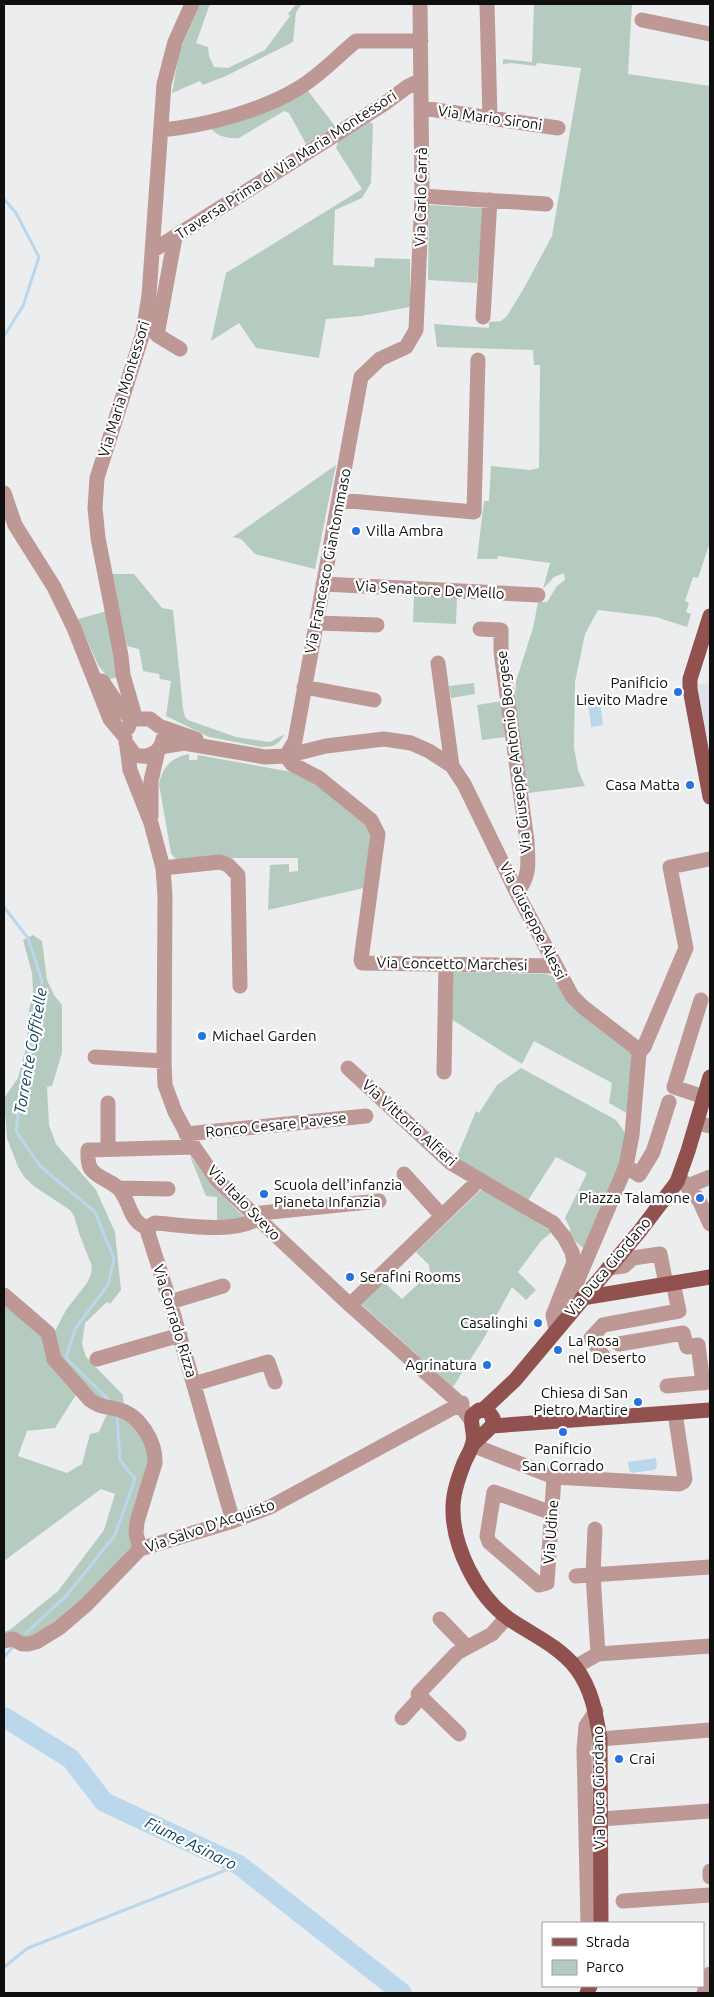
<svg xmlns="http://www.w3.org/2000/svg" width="714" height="1997" viewBox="0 0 714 1997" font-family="Ubuntu,sans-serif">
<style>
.built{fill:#dee2eb}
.green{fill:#b5cbc0}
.water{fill:#bad7eb}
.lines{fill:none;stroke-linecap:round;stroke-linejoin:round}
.stream{stroke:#bad7eb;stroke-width:3}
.river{stroke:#bad7eb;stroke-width:20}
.minor{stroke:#be9895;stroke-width:15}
.major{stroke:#91514e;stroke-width:15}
.poi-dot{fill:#2673de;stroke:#fff;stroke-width:2}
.labels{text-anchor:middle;stroke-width:4.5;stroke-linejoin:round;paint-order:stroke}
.street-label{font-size:15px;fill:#0f0f10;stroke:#fff}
.poi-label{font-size:15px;fill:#0f0f10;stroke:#fff;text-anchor:start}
.water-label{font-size:16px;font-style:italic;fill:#0f435f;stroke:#fff}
</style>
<rect width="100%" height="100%" fill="#ecedef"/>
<!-- built -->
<path class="built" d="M710,683V752L697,685Z"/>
<!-- green -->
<path class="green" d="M200,4H210L196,43L208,47L209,56L214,67L228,68L265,50L290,16L288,14L296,4H302L296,12L293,42L226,76L203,85L200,81L172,93L179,53Z
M534,4H632L628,74L710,86V542L698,578L693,577L685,601L689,603L686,612L691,614L687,627L656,617L598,610L585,634L575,682L574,747L578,770L585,786L528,793L514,710L516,681L533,628L538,602H547L557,586L565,580L564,573L554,577L543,589L550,563L498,556L497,559H477L484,501H489L491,466L530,470L539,468L540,365H534L533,350L437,347L434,324L489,328V322L501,321L507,316L524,288L552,236L581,68L537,63L536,66L511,63L503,64V59L532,62Z
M308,91L335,126L306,144L289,113L284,111L239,138C229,139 219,137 211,129L255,116Z
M368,121L373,124L371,183L362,198L335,210L333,265L374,267L375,258L410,259V307L361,316L326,319L319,358L256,348L239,323L211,341L226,273L362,189L336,148L339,139Z
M429,205L483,208L477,283L428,280Z
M336,465L315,569L255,554L241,539L233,537Z
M112,574H134L162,608L173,610L183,708L185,717L188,720L236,737L270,742L285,734L279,742L273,746L261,747L209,737L166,716L171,681L160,679L159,674L143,671L139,649L127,646Z
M414,596L457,598L456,624L413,622Z
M107,611L118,674L115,678L109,679L98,665L78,619Z
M474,683L475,694L451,698L449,686Z
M502,701L505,737L482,740L477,705Z
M189,754V760H197L198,755L303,774L372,828L368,887L268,910L270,865L289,864V872L298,871V858H233L177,861L171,853L159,784C163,766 171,758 189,754Z
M33,935L42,941L47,980L54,995L62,1005V1053L52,1086L47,1087L49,1125L56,1144L96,1190L115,1232L121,1290L110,1304L107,1302L85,1323L82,1344L86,1357L123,1395L124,1408L103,1404L62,1364L54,1333L66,1310L87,1283L91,1274L92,1266L80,1236L74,1216L70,1210L35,1187L25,1178L18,1167L7,1138L4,1098L18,1078L27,1044L29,1010L33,992L32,973L23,940Z
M452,972L546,974L554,977L632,1053L628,1114L609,1103L612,1083L534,1041L522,1064L451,1019Z
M521,1068L616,1120L626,1134C620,1174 603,1212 583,1248L569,1236L570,1228L565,1218L587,1173L556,1157L527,1202L458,1161L457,1157L476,1111L479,1113L497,1085Z
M190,1156L213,1186L244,1217L217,1222V1197L206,1196Z
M483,1188L552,1232L541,1241L518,1272L536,1290L526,1300L512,1287L484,1338L453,1387L361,1304L384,1282L402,1299L430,1273L429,1265L416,1252Z
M4,1300L42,1333L76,1395L55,1428L27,1431L18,1456L67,1473L82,1464L90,1434L99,1432L107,1414L128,1418L151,1449L134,1549L83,1603L34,1637L4,1638V1632L11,1629L58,1591L104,1530L115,1494L101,1489L4,1561Z"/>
<!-- water -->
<path class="water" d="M600,701L603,725L591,727L588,703Z
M656,1458L657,1467L654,1470L632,1473L629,1470L628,1462Z"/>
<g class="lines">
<!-- stream -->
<path class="stream" d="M4,199L16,213L39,257L23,306L4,336
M4,907L28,938L42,981L32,1042L21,1092L16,1131L40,1166L95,1212L114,1259L108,1285L75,1329L66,1358L111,1402
M26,1633L66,1596L115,1535L135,1479L120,1460L117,1415
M4,1657L13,1647
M4,1967L28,1948L239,1865"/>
<!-- river -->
<path class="river" d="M4,1717L71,1759L104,1802L239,1865L402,1993"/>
<!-- minor -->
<path class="minor" d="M420,4L422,196L416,330L406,347L380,359L361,377L295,741L286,756L292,764L319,778L371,820L378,834L361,960L362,963L555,966
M487,4L490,118
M642,20L710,34
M422,108L558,128
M161,130C205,126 261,111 299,88C319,76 338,56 356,41H421
M422,196L546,204
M175,237L157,335L180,349
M152,251L384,104L407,87L421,80
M483,317L490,200
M4,493L15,525L54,587L74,628L110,719L125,737
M339,500L474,512L478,360
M323,584L538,595
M316,623L377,625
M480,629L501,630V652L527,841C528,864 531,873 517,893
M438,663L452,766
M102,681L123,712L129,716L139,719H150L159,726L196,739
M304,687L374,700
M128,728L134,713L123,675L121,656L98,538L95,508L97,478L143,333L149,295L164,84L175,42L192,4
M126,743L134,754C147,760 160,753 163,739
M127,747L130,770L151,823L163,868L165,896L164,1061L165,1085L175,1112L194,1147L217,1180L350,1305L455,1399L471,1420
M160,747L184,743L265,757L286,756L326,746L384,739L411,743L429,751L452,766L464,784L517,893L572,996L583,1007L635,1047L639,1053L632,1135L626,1166L573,1291L565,1319
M151,816V781L158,750
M163,868L220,862L228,865L238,875L240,986
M701,1000L674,1087L704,1097
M639,1053L644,1047L686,948L670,867L709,859
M95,1057L164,1061
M348,1068L451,1163L553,1223L564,1237L572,1252L574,1262L553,1315L556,1329
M444,1072L446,965
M108,1103V1149
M697,1123L710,1126
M186,1134L366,1116
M626,1166L639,1175L653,1152L669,1102
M404,1174L442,1216
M679,1177L699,1200L710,1224
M688,1186L710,1177
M118,1188L168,1189
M252,1214L379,1201
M149,1229C128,1221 132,1205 120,1190C113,1181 98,1179 91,1169C87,1163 88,1156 88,1150L194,1147
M608,1268L624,1266L633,1258L660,1254L666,1284
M4,1295L48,1333L54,1359L90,1400C100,1408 108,1406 120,1410C140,1416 156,1442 155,1463L137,1522L136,1533L140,1549
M170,1302L223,1286
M350,1305L473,1186
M619,1344L683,1333L687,1347L698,1345L703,1383
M603,1356L591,1338L603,1325L679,1311L673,1283
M97,1359L180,1335
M194,1384L268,1362L275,1382
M667,1386L710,1382
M472,1445L554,1477L679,1484L683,1482L685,1479L675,1413
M552,1513L494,1492L487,1536L489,1542L539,1585L547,1583L554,1477
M233,1521L170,1302L148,1233L150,1226L155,1223C184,1225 232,1234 257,1219
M595,1529L593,1574L598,1654
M576,1576L710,1567
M440,1619L467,1647
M4,1641L13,1639L22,1644H28L36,1642L59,1628L86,1605L140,1549L233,1521L270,1507L462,1403
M575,1667L598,1654L710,1646
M402,1718L421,1697
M459,1734L418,1694L457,1653L492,1634L507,1617
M600,1739L710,1730
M601,1819L710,1811
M710,1871V1877
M623,1901L710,1895
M588,1923L584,1749L586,1726L596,1711
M704,1993L710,1974"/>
<!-- major -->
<path class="major" d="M710,616L690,679V689L710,797
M582,1298L710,1277
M484,1409L515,1380L639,1232L677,1182L688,1151L710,1077
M492,1426L710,1410
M473,1444L492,1426L493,1418L488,1411L479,1410L472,1416C470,1424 475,1433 473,1442C472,1449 467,1456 464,1463C459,1476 453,1492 453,1507C452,1546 477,1596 509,1619C531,1634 559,1646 576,1668C592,1689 596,1714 600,1739L601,1923
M587,1993L590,1986"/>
</g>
<!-- markers -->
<g class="poi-dot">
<circle cx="356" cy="531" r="5"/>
<circle cx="678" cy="692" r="5"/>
<circle cx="690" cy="785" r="5"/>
<circle cx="202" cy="1036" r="5"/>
<circle cx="264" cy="1194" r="5"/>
<circle cx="700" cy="1198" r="5"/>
<circle cx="350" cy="1277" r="5"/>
<circle cx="538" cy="1323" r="5"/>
<circle cx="558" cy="1350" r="5"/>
<circle cx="487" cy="1365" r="5"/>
<circle cx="638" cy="1402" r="5"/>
<circle cx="563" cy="1432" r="5"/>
<circle cx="619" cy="1759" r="5"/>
</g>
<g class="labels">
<!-- street labels -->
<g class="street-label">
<text transform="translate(490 118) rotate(8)" y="5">Via Mario Sironi</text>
<text transform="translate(286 165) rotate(-33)" y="5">Traversa Prima di Via Maria Montessori</text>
<text transform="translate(421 197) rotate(-89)" y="5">Via Carlo Carrà</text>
<text transform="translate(124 389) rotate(-73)" y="5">Via Maria Montessori</text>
<text transform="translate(328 561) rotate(-79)" y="5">Via Francesco Giantommaso</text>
<text transform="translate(430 590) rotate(3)" y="5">Via Senatore De Mello</text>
<text transform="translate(514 752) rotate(-97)" y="5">Via Giuseppe Antonio Borgese</text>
<text transform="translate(533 921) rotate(63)" y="5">Via Giuseppe Alessi</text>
<text transform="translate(452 964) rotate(1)" y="5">Via Concetto Marchesi</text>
<text transform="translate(409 1123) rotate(42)" y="5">Via Vittorio Alfieri</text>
<text transform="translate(276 1125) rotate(-6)" y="5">Ronco Cesare Pavese</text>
<text transform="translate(244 1203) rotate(46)" y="5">Via Italo Svevo</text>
<text transform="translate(608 1267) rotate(-50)" y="5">Via Duca Giordano</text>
<text transform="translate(175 1321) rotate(73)" y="5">Via Corrado Rizza</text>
<text transform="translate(210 1526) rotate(-19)" y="5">Via Salvo D'Acquisto</text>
<text transform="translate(551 1532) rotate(-86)" y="5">Via Udine</text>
<text transform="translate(599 1788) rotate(-91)" y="5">Via Duca Giordano</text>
</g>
<!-- poi labels -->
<g class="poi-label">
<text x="366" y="536">Villa Ambra</text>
<text x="668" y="688" text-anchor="end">Panificio<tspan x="668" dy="17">Lievito Madre</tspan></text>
<text x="680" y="790" text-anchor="end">Casa Matta</text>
<text x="212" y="1041">Michael Garden</text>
<text x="274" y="1190">Scuola dell'infanzia<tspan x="274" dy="17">Pianeta Infanzia</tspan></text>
<text x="690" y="1203" text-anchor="end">Piazza Talamone</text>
<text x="360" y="1282">Serafini Rooms</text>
<text x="528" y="1328" text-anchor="end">Casalinghi</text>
<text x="568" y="1346">La Rosa<tspan x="568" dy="17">nel Deserto</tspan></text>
<text x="477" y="1370" text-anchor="end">Agrinatura</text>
<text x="628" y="1398" text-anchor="end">Chiesa di San<tspan x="628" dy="17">Pietro Martire</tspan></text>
<text x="563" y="1454" text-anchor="middle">Panificio<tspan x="563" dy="17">San Corrado</tspan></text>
<text x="629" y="1764">Crai</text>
</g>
<!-- water labels -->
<g class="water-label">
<text transform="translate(30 1051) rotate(-80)" y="6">Torrente Coffitelle</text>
<text transform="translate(191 1843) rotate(26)" y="6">Fiume Asinaro</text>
</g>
</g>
<!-- border -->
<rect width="714" height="1997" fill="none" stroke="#0f0f10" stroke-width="10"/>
<!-- legend -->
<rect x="542" y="1922" width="162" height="65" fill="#ffffff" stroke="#9f9f9f"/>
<rect x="552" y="1938" width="25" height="8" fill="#91514e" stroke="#9f9f9f"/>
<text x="586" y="1947" font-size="15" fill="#0f0f10">Strada</text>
<rect x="552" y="1960" width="25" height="15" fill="#b5cbc0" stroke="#9f9f9f"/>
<text x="586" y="1972" font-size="15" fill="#0f0f10">Parco</text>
</svg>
